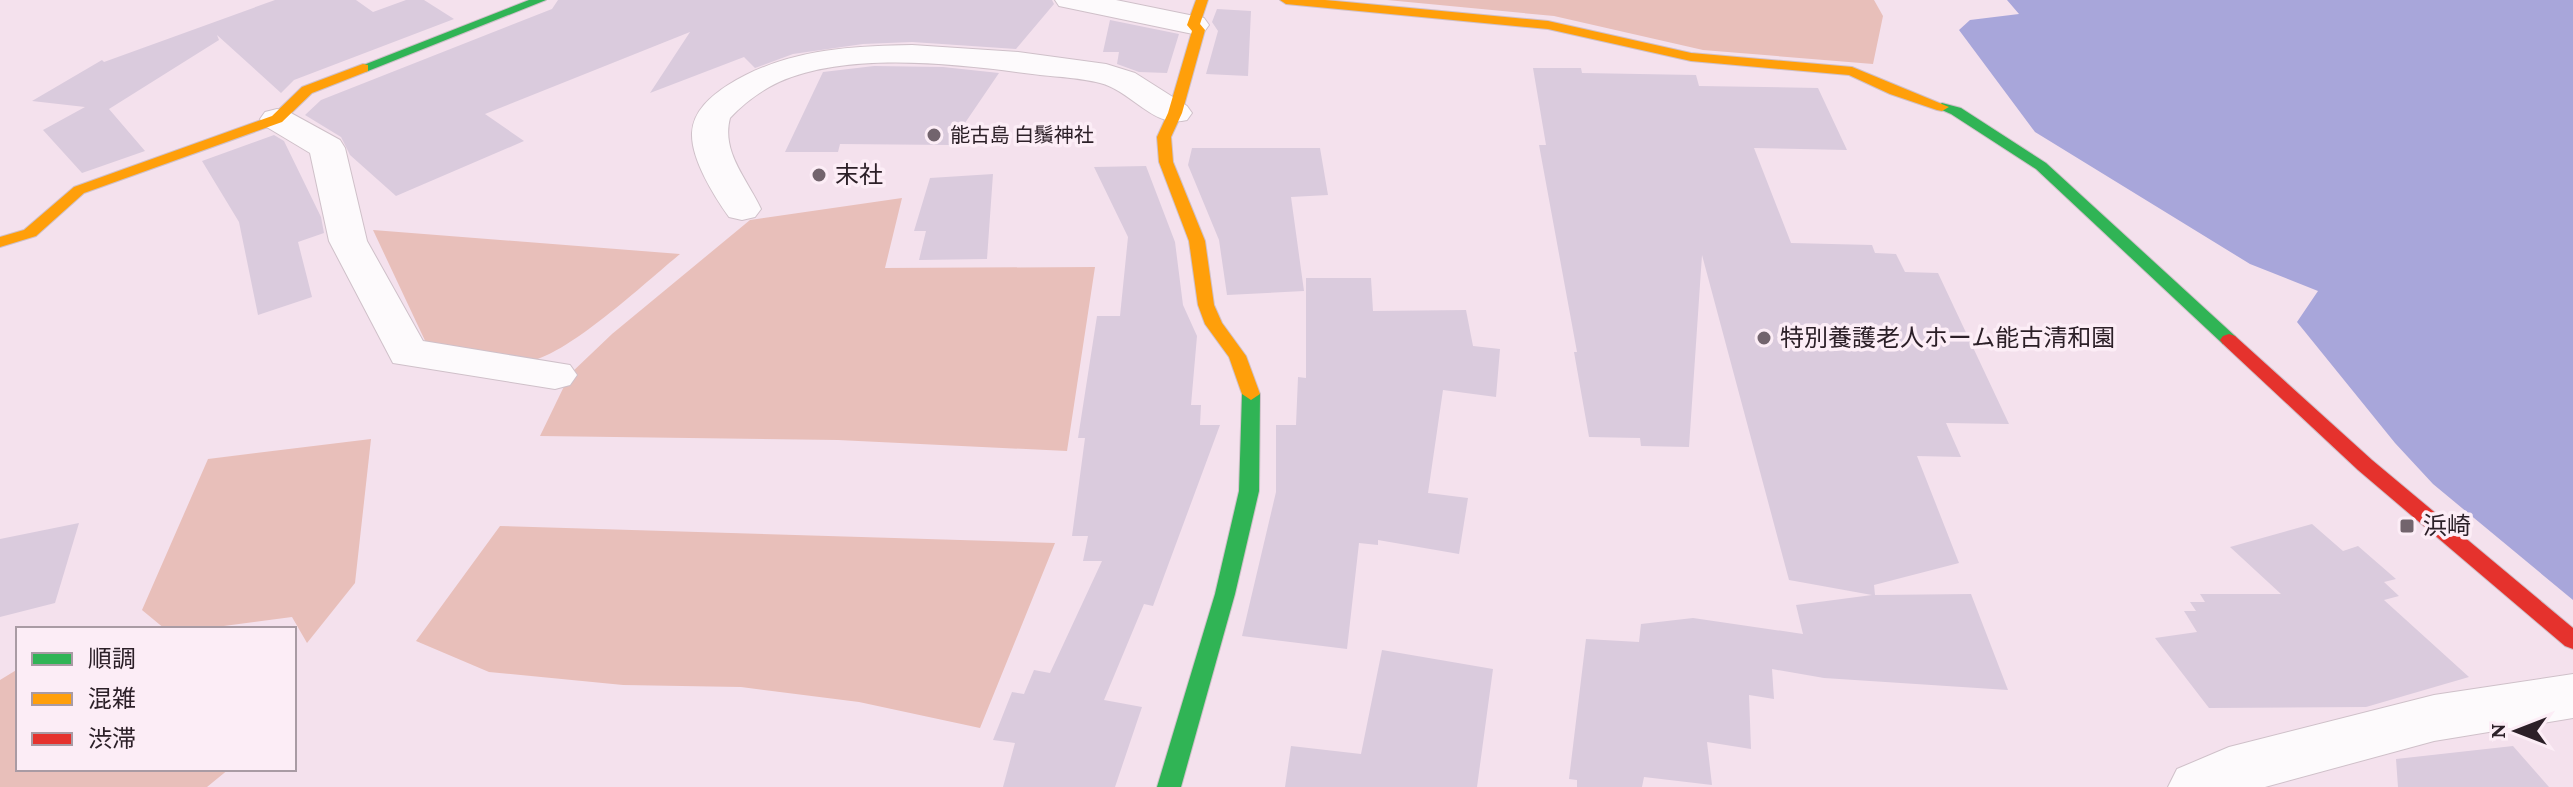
<svg xmlns="http://www.w3.org/2000/svg" width="2573" height="787" viewBox="0 0 2573 787" font-family="'Crimson Pro','Noto Sans JP',serif">
<style>
.green{fill:#e8bfba}
.water{fill:#a8a6da}
.building{fill:#dacbdd}
.lines{fill:none;stroke-linecap:round;stroke-linejoin:round}
.street-casing{stroke:#cfc0c9;stroke-width:2}
.fast-casing{stroke:#cfc0c9;stroke-width:2}
.slow-casing{stroke:#cfc0c9;stroke-width:2}
.jam-casing{stroke:#cfc0c9;stroke-width:2}
.street{fill:#fdfafc;fill-rule:evenodd}
.fast{fill:#30b455;fill-rule:evenodd}
.slow{fill:#ff9f0a;fill-rule:evenodd}
.jam{fill:#e5322d;fill-rule:evenodd}
.poi-dot{fill:#72646d;stroke:#fcedf6;stroke-width:3}
.labels{text-anchor:middle;stroke-width:7;stroke-linejoin:round;paint-order:stroke}
.far-poi-label{font-size:20px;fill:#2c2028;stroke:#fcedf6;text-anchor:start}
.poi-label{font-size:24px;fill:#2c2028;stroke:#fcedf6;text-anchor:start}
</style>
<rect width="100%" height="100%" fill="#f4e1ed"/>
<!-- green -->
<path class="green" d="M1387,0H1874L1883,16L1873,64L1703,50L1554,16Z
M902,198L885,268L1095,267L1067,451L838,440L540,436L570,374L612,334L750,220Z
M373,230L680,254C647,281 564,359 525,362C500,364 454,351 428,347Z
M371,439L355,583L307,643L292,617L201,629H165L142,610L208,459Z
M500,526L1055,543L980,728L859,702L741,687L623,685L489,672L416,641Z
M18,669V769H229L207,787H0V680Z"/>
<!-- water -->
<path class="water" d="M2007,0H2573V600L2433,484L2395,443L2297,322L2318,291L2250,264L2035,132L1959,30L1970,20L2019,14Z"/>
<!-- building -->
<path class="building" d="M275,0H356L373,12L406,0H424L454,19L294,80L281,93L217,35L219,40L109,109L145,151L82,173L43,130L85,107L32,101L102,60L104,62Z
M558,0H1052L1054,4L1016,49L912,42L863,44L793,54L755,68L744,57L650,93L690,32L485,114L524,141L396,196L350,155L341,137L305,115L321,100L552,9Z
M1217,9L1251,11L1248,76L1206,74L1218,31L1212,22Z
M1110,20L1179,34L1167,73L1139,72L1117,64L1119,52H1103Z
M874,66L943,67L999,73L950,145L840,144L838,152H785L823,72Z
M1533,68H1581L1582,73L1696,75L1699,86L1818,88L1847,150L1754,148L1791,243L1872,245L1875,253L1896,254L1905,272L1938,273L2009,424L1946,423L1961,457L1917,456L1959,563L1874,585L1875,595L1971,594L2008,690L1824,678L1772,669L1774,699L1749,695L1751,749L1707,742L1712,785L1644,777L1642,787H1577V780L1569,779L1586,639L1639,642L1641,624L1693,618L1803,634L1796,605L1872,595L1789,580L1702,255L1689,447L1641,446L1640,438L1589,437L1574,352H1577L1539,145H1546Z
M274,135L284,141L321,217L324,233L298,242L312,297L258,315L239,222L202,161Z
M1192,148H1320L1328,195L1291,197L1304,291L1227,295L1219,240L1188,165Z
M1146,166L1175,242L1183,305L1197,336L1191,405H1201L1200,425H1220L1153,606L1144,604L1104,700L1142,707L1115,787H1003L1015,743L993,740L1012,692L1024,694L1034,670L1050,673L1102,561H1083L1088,536H1072L1085,438H1078L1097,316H1120L1128,237L1094,167Z
M993,174L987,259L919,260L926,231H914L930,178Z
M1306,278H1371L1373,311L1466,310L1473,346L1500,349L1496,397L1443,390L1428,493L1468,498L1459,554L1378,540V545L1359,543L1347,649L1242,636L1276,492V425H1296L1298,377L1306,378Z
M79,523L55,603L0,617V539Z
M2312,524L2343,551L2358,546L2396,579L2384,582L2399,596L2384,600L2469,677L2366,707L2209,708L2155,638L2197,632L2184,611H2196L2190,602H2205L2200,594H2281L2230,547Z
M1382,650L1493,669L1477,787H1285L1291,746L1361,754Z
M2513,746L2549,787H2398L2396,759Z"/>
<g class="lines">
<defs>
<path id="street" d="M1055,0H1116L1204,18L1209,25L1204,32L1193,34L1059,6Z
M912,45L1018,52L1106,64L1135,73L1187,106L1192,113L1187,120C1153,129 1132,91 1100,83C1081,78 1060,77 1040,75C963,65 852,50 779,82C762,90 743,104 730,118C721,152 747,179 761,209L755,217L742,220L729,217C714,196 691,159 692,133C693,111 711,96 728,85C784,50 847,46 912,45Z
M277,109L289,112L340,140L345,148L367,241L423,341L570,365L577,375L570,385L555,389L393,363L329,241L310,153L265,126L260,119L265,112Z
M2573,674V718L2434,741L2265,787H2168L2177,769L2229,747L2434,695Z"/>
<path id="fast" d="M529,0H546L368,71L363,72L356,68Z
M1942,103L1961,108L2046,163L2235,336L2238,340L2235,344H2223L2036,169L1951,114L1935,107Z
M1251,388L1260,394L1259,491L1235,594L1181,787H1157L1215,594L1239,491L1242,394Z"/>
<path id="slow" d="M1196,0H1208L1200,24L1205,30L1182,113L1171,137L1173,162L1205,241L1214,305L1222,323L1246,356L1260,394L1251,400L1242,394L1229,357L1205,324L1198,305L1189,241L1159,162L1157,137L1168,113L1192,31L1187,25Z
M1280,0H1325L1548,21L1691,53L1852,67L1949,107L1942,111L1937,110L1890,94L1849,75L1691,61L1548,29L1286,4Z
M363,64L368,65V71L312,93L282,122L84,193L36,236L0,247V237L24,230L74,187L272,116L302,87Z"/>
<path id="jam" d="M2229,334L2235,336L2372,460L2573,628V649L2565,646L2358,470L2223,344L2220,340L2223,336Z"/>
</defs>
<!-- street casing -->
<use href="#street" class="street-casing"/>
<!-- fast casing -->
<use href="#fast" class="fast-casing"/>
<!-- slow casing -->
<use href="#slow" class="slow-casing"/>
<!-- jam casing -->
<use href="#jam" class="jam-casing"/>
<!-- street -->
<use href="#street" class="street"/>
<!-- fast -->
<use href="#fast" class="fast"/>
<!-- slow -->
<use href="#slow" class="slow"/>
<!-- jam -->
<use href="#jam" class="jam"/>
</g>
<!-- markers -->
<g class="poi-dot">
<circle cx="934" cy="135" r="8"/>
<circle cx="819" cy="175" r="8"/>
<circle cx="1764" cy="338" r="8"/>
<rect x="2399" y="518" width="16" height="16" rx="4"/>
</g>
<g class="labels">
<!-- far-poi labels -->
<g class="far-poi-label">
<text x="950" y="142">能古島 白鬚神社</text>
</g>
<!-- poi labels -->
<g class="poi-label">
<text x="835" y="183">末社</text>
<text x="1780" y="346">特別養護老人ホーム能古清和園</text>
<text x="2423" y="534">浜崎</text>
</g>
</g>
<!-- legend -->
<rect x="16" y="627" width="280" height="144" fill="#fcedf6" stroke="#a99ba4" stroke-width="2"/>
<rect x="32" y="653" width="40" height="12" fill="#30b455" stroke="#a99ba4" stroke-width="2"/>
<text x="88" y="667" font-size="24" fill="#2c2028">順調</text>
<rect x="32" y="693" width="40" height="12" fill="#ff9f0a" stroke="#a99ba4" stroke-width="2"/>
<text x="88" y="707" font-size="24" fill="#2c2028">混雑</text>
<rect x="32" y="733" width="40" height="12" fill="#e5322d" stroke="#a99ba4" stroke-width="2"/>
<text x="88" y="747" font-size="24" fill="#2c2028">渋滞</text>
<!-- north arrow -->
<g transform="translate(2517 731) rotate(270)" stroke="#fcedf6" stroke-width="6" paint-order="stroke">
<path d="M0-6L14 30L0 20L-14 30Z" fill="#2c2028"/>
<text y="-12" font-size="22" font-weight="bold" text-anchor="middle" fill="#2c2028">N</text>
</g>
</svg>
